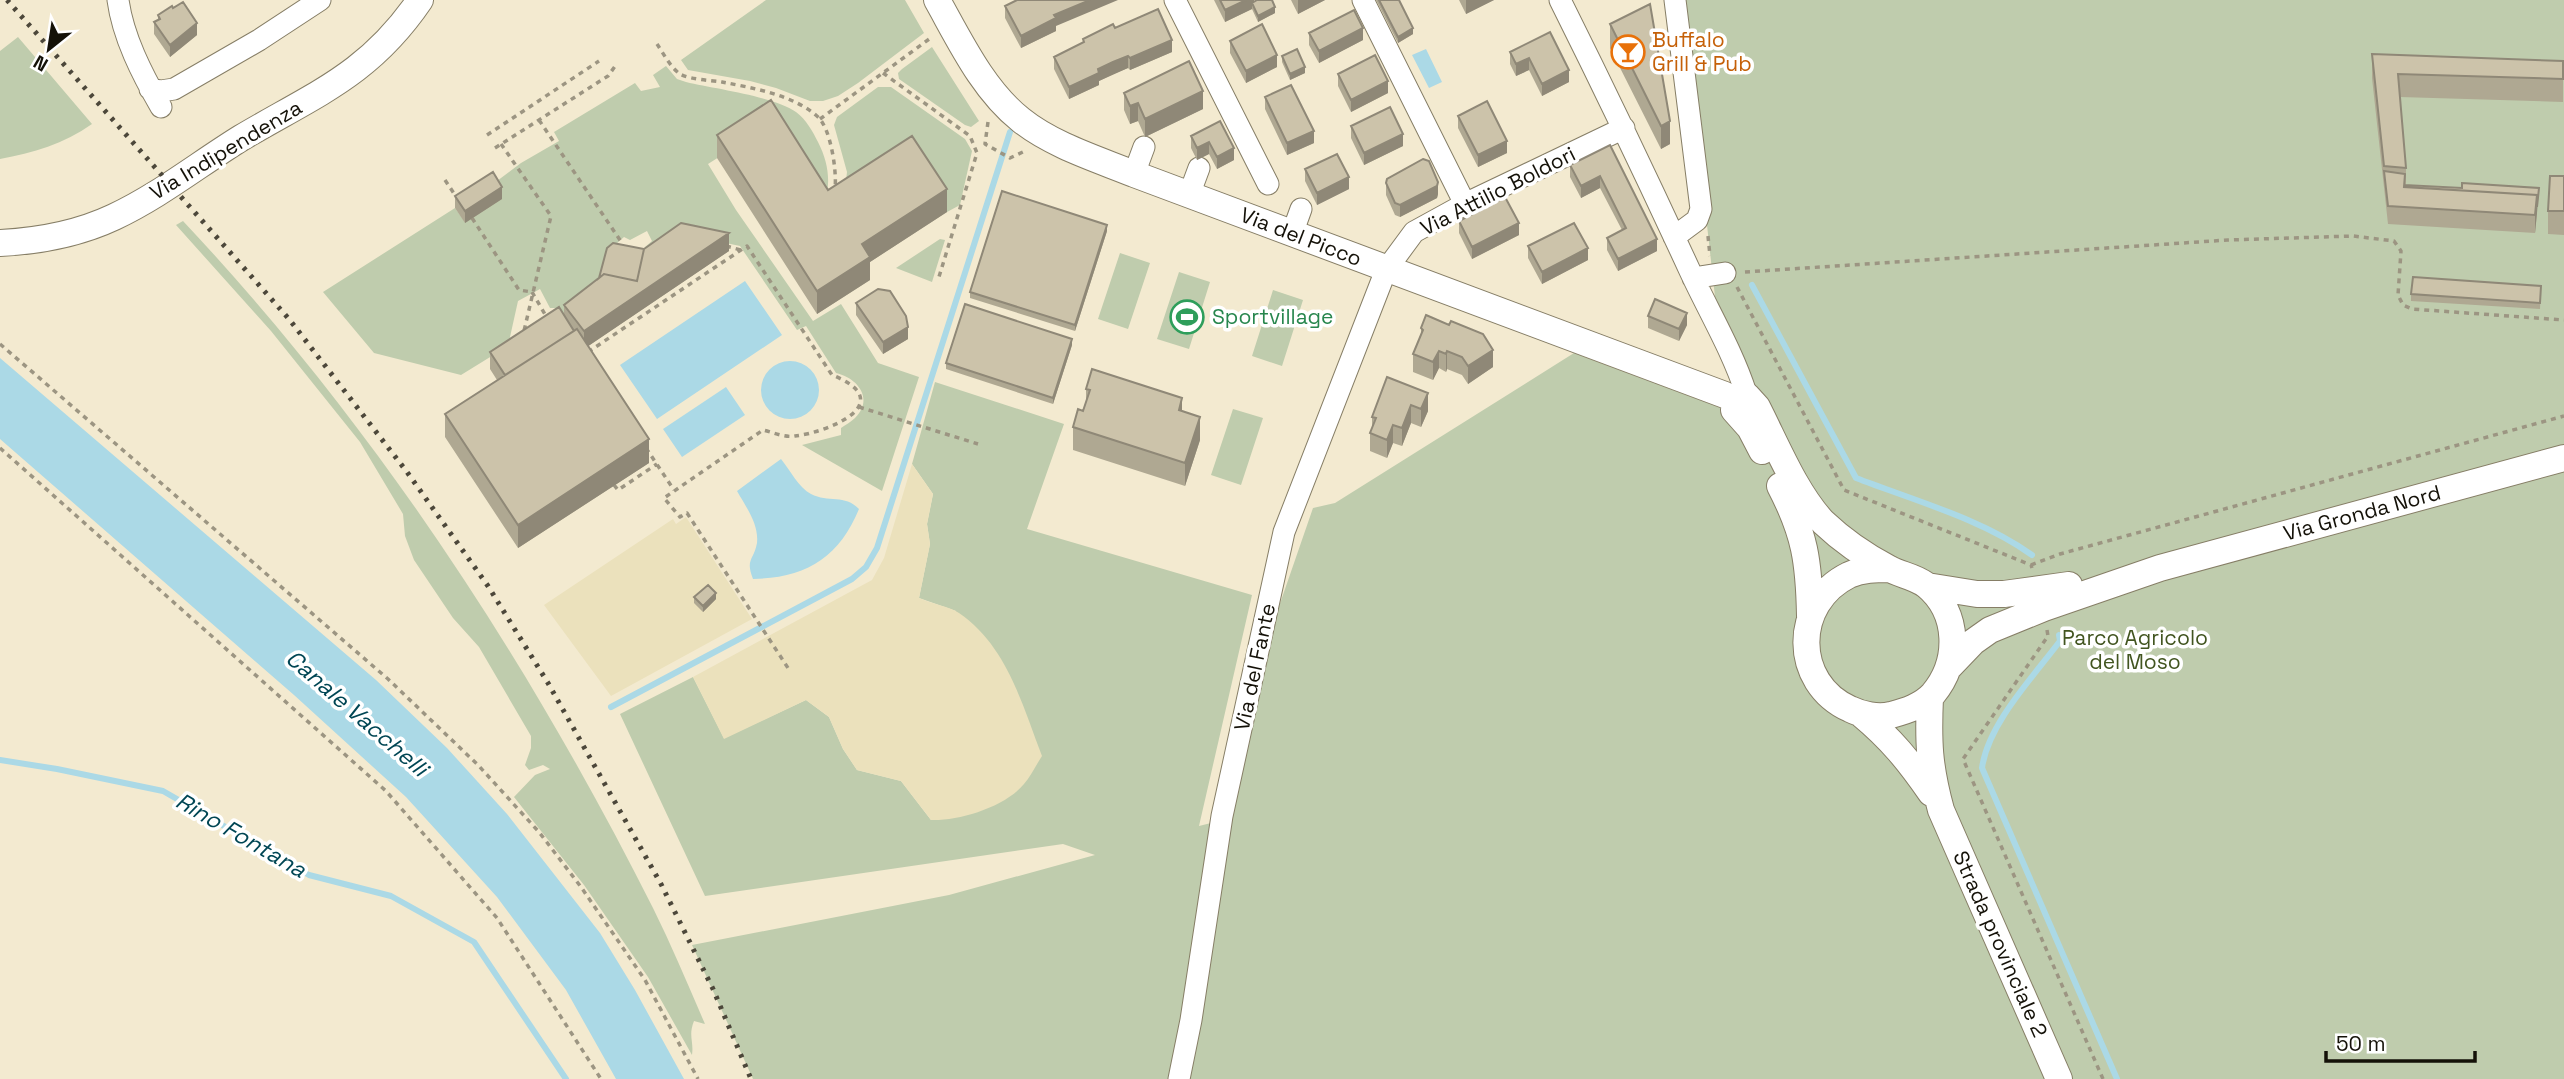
<svg xmlns="http://www.w3.org/2000/svg" width="2564" height="1079" viewBox="0 0 2564 1079" font-family="'Space Grotesk',sans-serif">
<style>
.green{fill:#bfccad}
.sand{fill:#ebe1bc}
.water{fill:#abd9e6}
.lines{fill:none;stroke-linecap:round;stroke-linejoin:round}
.stream{stroke:#abd9e6;stroke-width:6}
.minor-casing{stroke:#867e66;stroke-width:23}
.major-casing{stroke:#867e66;stroke-width:28}
.path{stroke:#9c9582;stroke-width:3.5;stroke-dasharray:5 5;stroke-linecap:butt}
.minor{stroke:#fff;stroke-width:21}
.major{stroke:#fff;stroke-width:26}
.rail{stroke:#4c473a;stroke-width:5;stroke-dasharray:3.5 7;stroke-linecap:butt}
.wall{fill:#afa892}
.shaded-wall{fill:#8f8877}
.building{fill:#ccc3aa;stroke:#8f8877;stroke-width:2}
.labels{text-anchor:middle;stroke-width:7;stroke-linejoin:round;paint-order:stroke}
.food-label{font-size:21px;fill:#c56008;stroke:#fff;text-anchor:start}
.street-label{font-size:21px;fill:#141108;stroke:#fff}
.leisure-label{font-size:21px;fill:#27864d;stroke:#fff;text-anchor:start}
.park-label{font-size:21px;fill:#425520;stroke:#fff}
.water-label{font-size:23px;font-style:italic;fill:#004654;stroke:#fff}
</style>
<rect width="100%" height="100%" fill="#f3ead0"/>
<!-- green -->
<path class="green" d="M766,0H905L924,33L858,83L838,96L823,101H810L776,88L750,81L688,70L681,60Z
M1682,0H2564V1079H753L692,945L949,895L1095,855L1063,844L705,896L620,714L693,677L724,738L806,700L829,717L843,749L857,770L901,781L931,820L956,611L919,598L930,544L927,524L933,494L912,464L935,382L1064,424L1027,529L1252,595L1199,826L1227,819L1257,670L1313,508L1335,503L1574,353L1770,426L1715,297Z
M18,37L92,124C64,144 33,153 0,159V51Z
M932,47L979,121L971,127L965,125L899,79L898,73L902,69Z
M666,66L677,79L686,82C715,89 773,96 796,112C806,119 813,132 818,142C827,160 830,175 827,195L771,124L708,164L736,210L813,321L841,304L878,363L919,377L882,491L802,445L841,435V428C845,425 851,422 855,418C874,399 858,378 836,373L806,326L797,330L740,246L693,236L643,254L645,247L652,241L647,231L630,240L624,237L616,244L599,290L567,320L558,308H550L540,289L518,301L508,346L461,375L374,353L323,292L455,208L465,222L493,184L521,163L559,141L554,132L635,83L641,91L660,87L653,75Z
M878,87H891L965,139L972,151L960,205L947,212L845,189L847,172L834,125L837,117Z
M183,221C374,424 528,660 653,908C672,946 688,985 705,1024L694,1021C688,1036 694,1041 692,1055L648,977L584,885L514,797L535,775L550,769L543,765L529,770L525,765L531,748V736L479,647L453,618L414,560L405,536L403,514L360,442L271,331L176,225Z
M940,239L945,240L932,282L896,268Z
M1120,253L1150,263L1128,329L1098,319Z
M1179,272L1210,282L1189,349L1157,339Z
M1273,290L1303,300L1282,366L1252,356Z
M1233,409L1263,418L1241,485L1211,475Z"/>
<!-- sand -->
<path class="sand" d="M912,464L933,494L927,524L930,544L919,598C932,604 948,606 959,613C1007,646 1022,704 1042,756C1036,765 1031,776 1024,784C1005,807 959,821 931,820L901,781L857,770L843,749L829,717L806,700L724,739L693,677L872,580L884,558Z
M686,517L752,619L611,696L544,605L673,519L676,524Z"/>
<!-- water -->
<path class="water" d="M1426,49L1442,82L1429,88L1412,55Z
M745,281L782,335L657,419L620,365Z
M0,358L376,680L447,748L507,814L600,933L635,990L684,1079H616L566,990L497,897L406,797L294,695L0,439Z
M761 390a29 29 0 1 1 58 0a29 29 0 1 1-58 0Z
M726,387L745,415L682,457L663,429Z
M781,459C790,470 799,488 811,494C828,503 845,494 859,509C839,558 805,578 753,579C745,559 754,560 757,543C759,524 746,507 737,491Z"/>
<g class="lines">
<!-- stream -->
<path class="stream" d="M1752,285L1856,478C1913,500 1982,519 2032,555
M2059,635L2060,641C2033,677 1988,724 1982,768L2117,1079
M611,707L852,579L866,567L877,548L1010,132
M0,760L57,769L163,791L309,875L391,896L474,942L566,1079"/>
<defs>
<path id="minor" d="M118,0C123,37 142,74 161,107
M1175,0L1268,184
M1363,0L1465,204
M1560,0C1605,90 1648,180 1690,271C1709,312 1732,350 1746,393
M150,89L161,91L174,89L259,40L320,0
M1134,174L1144,147
M1189,195L1199,168
M1292,234L1301,209
M1674,237L1697,220L1701,209L1675,0
M1693,278L1725,273
M1179,1079L1191,1020L1222,816L1284,532L1386,270L1414,232L1465,204L1624,128"/>
<path id="major" d="M937,0C960,41 983,90 1021,120C1052,145 1097,159 1134,174L1725,395
M0,243C40,241 78,234 114,217C159,196 199,164 241,138C315,94 369,75 420,0
M1747,396L1757,407C1776,444 1795,492 1823,522C1842,540 1865,556 1888,568C1900,575 1914,576 1926,585C1960,613 1960,662 1933,694C1922,706 1906,711 1891,715C1878,718 1862,715 1850,709C1792,683 1792,603 1849,575C1862,569 1876,569 1890,569
M1734,410L1750,428L1762,451
M1780,486C1805,534 1809,562 1810,616
M1927,586L1977,594H2004L2069,585
M1950,666L1973,642L1990,630L2044,608L2160,568L2564,458
M1930,697C1928,742 1929,766 1941,810L2059,1079
M1861,714C1891,739 1909,761 1931,793"/>
</defs>
<!-- minor casing -->
<use href="#minor" class="minor-casing"/>
<!-- major casing -->
<use href="#major" class="major-casing"/>
<!-- path -->
<path class="path" d="M657,44C663,53 671,68 680,74C691,80 710,80 722,82C753,88 794,95 818,117C831,129 837,172 835,189
M883,73L970,136L977,153L938,280
M820,119L932,37
M539,120L622,243
M988,122L985,144L1010,158L1025,151
M487,135L599,61
M501,144L551,216L524,331
M495,148L608,76L616,65
M445,180L457,198
M472,218L519,290L532,292
M1708,236L1710,256
M726,246L741,250
M1745,272L2228,240L2353,236L2394,241L2401,251L2398,295L2403,305L2412,309L2564,320
M1737,287L1844,490L2031,565L2032,568
M532,292L546,316L550,315
M0,344L388,679L478,765L539,832L581,887L645,980L698,1079
M588,352L747,246L832,375C900,402 830,432 795,436C785,438 772,432 763,430L664,498L680,517L687,513L788,668
M859,407L978,444
M0,448L386,791L497,918L601,1079
M646,448L674,490
M614,485L618,490L657,464
M2031,565L2060,554L2564,416
M2047,630L2048,636L1963,759L2103,1079"/>
<!-- minor -->
<use href="#minor" class="minor"/>
<!-- major -->
<use href="#major" class="major"/>
<!-- rail -->
<path class="rail" d="M7,0L289,319L407,472L488,586L548,683L661,884L713,989L751,1079"/>
</g>
<!-- wall -->
<path class="wall" d="M1214,0H1254V2L1275,13L1258,22L1252,9L1225,22Z
M1291,0H1325L1298,14Z
M1376,0H1399L1413,34L1398,43Z
M1459,0H1494L1466,14Z
M1650,4L1670,144L1661,149L1610,48V24Z
M1005,6L1056,26V31L1021,48L1005,18Z
M158,15L197,35L170,57L154,34V22L158,20Z
M1115,28L1172,52L1130,70L1128,68L1113,74L1099,81V85L1069,99L1054,69V57L1083,43V39Z
M1550,32L1569,82L1542,96L1529,70L1516,76L1510,64V52Z
M1309,33L1363,40L1319,63L1309,45Z
M1230,41L1277,67L1246,83L1230,53Z
M2372,54L2563,61V102L2400,97L2406,168V185L2537,213L2535,233L2388,224L2372,78Z
M1282,56L1305,73L1290,80L1282,62Z
M1338,74L1388,93L1351,112L1338,86Z
M1124,93L1203,109L1145,137L1138,121L1130,124L1124,110Z
M1265,97L1314,143L1287,155L1265,109Z
M1458,116L1507,153L1478,167L1458,128Z
M1220,121L1234,160L1217,169L1209,154L1197,160L1191,148V136Z
M1351,126L1403,146L1364,165L1351,138Z
M717,135L828,190L947,212L870,262V280L817,314L717,158Z
M1610,145L1657,251L1618,271L1607,250V238L1622,230L1600,188L1581,198L1570,177V165Z
M1305,169L1349,189L1317,205L1305,181Z
M2564,176V235L2548,234V211Z
M1386,183L1438,194L1437,198L1400,217L1395,215L1386,195Z
M455,196L502,199L465,223L455,208Z
M1459,221L1519,235L1472,259L1459,233Z
M1107,231L1075,331L970,298V292Z
M1528,246L1588,260L1542,284L1528,258Z
M644,249L729,251L588,346L649,463L518,548L445,437V414L497,380L490,369V352L564,316V305Z
M2541,286L2540,309L2411,301V294Z
M856,303L908,339L883,354L856,315Z
M1648,316L1687,325L1679,341L1648,328Z
M1421,328L1493,367L1468,384L1462,375L1447,369L1446,372L1439,368L1433,380L1413,372V354L1421,336Z
M1072,345L1053,404L946,369V363Z
M1387,377L1428,411L1421,427L1411,423L1402,446L1393,443L1387,458L1370,451V433L1372,430V417Z
M1086,389L1182,411L1200,440L1185,486L1073,450V427L1083,411L1086,404Z
M694,597L716,599L703,612L694,603Z"/>
<!-- shaded-wall -->
<path class="shaded-wall" d="M1090,0H1118L1056,26V31L1021,48V36L1054,15Z
M1246,0H1254V6L1252,3V9L1225,22V10Z
M1298,0H1325L1298,14Z
M1466,0H1494L1466,14Z
M1275,7V13L1258,22V16Z
M197,23V35L170,57V45Z
M1363,28V40L1319,63V51Z
M1413,28V34L1398,43V37Z
M1172,40V52L1130,70V58Z
M1277,55V67L1246,83V71Z
M1128,56V68L1099,81V85L1069,99V87L1098,69Z
M1529,58V70L1516,76V64Z
M1305,67V73L1290,80V74Z
M1569,70V82L1542,96V84Z
M1388,81V93L1351,112V100Z
M1203,91V109L1145,137V119Z
M1138,103V121L1130,124V106Z
M1670,121V144L1661,149V126Z
M1314,131V143L1287,155V143Z
M1403,134V146L1364,165V153Z
M1507,141V153L1478,167V155Z
M1209,142V154L1197,160V148Z
M1234,148V160L1217,169V157Z
M1600,176V188L1581,198V186Z
M1349,177V189L1317,205V193Z
M1438,182V194L1437,198L1400,217V205Z
M502,187V199L465,223V211Z
M2539,188L2537,213L2535,233V215Z
M947,189V212L870,262V280L817,314V291L862,244Z
M1519,223V235L1472,259V247Z
M1107,225V231L1075,331V325Z
M729,233V251L584,349V331Z
M1657,239V251L1618,271V259Z
M1588,248V260L1542,284V272Z
M1687,313V325L1679,341V329Z
M908,327V339L883,354V342Z
M1072,339V345L1053,404V398Z
M1493,350V367L1468,384V366Z
M1439,351V368L1433,380V362Z
M1447,351V369L1446,372V354Z
M1428,393V411L1421,427V409Z
M1182,398V421L1179,410Z
M1411,405V423L1402,446V428Z
M1200,417V440L1185,486V463Z
M1393,425V443L1387,458V440Z
M649,439V463L518,548V525Z
M716,593V599L703,612V606Z"/>
<!-- building -->
<path class="building" d="M1017,0H1090L1054,15L1056,18L1021,36L1005,6Z
M1220,0H1246L1225,10Z
M1257,0H1272L1275,7L1258,16L1252,3Z
M1379,0H1399L1413,28L1398,37Z
M183,2L197,23L170,45L154,22L160,19L158,15L172,6L173,8Z
M1650,4L1670,121L1661,126L1610,24Z
M1158,9L1172,40L1130,58L1128,56L1113,62L1098,69L1099,73L1069,87L1054,57L1084,42L1083,39L1113,24L1115,28Z
M1354,10L1363,28L1319,51L1309,33Z
M1262,24L1277,55L1246,71L1230,41Z
M1550,32L1569,70L1542,84L1529,58L1516,64L1510,52Z
M1297,49L1305,67L1290,74L1282,56Z
M2372,54L2563,61V79L2398,74L2406,168L2384,166Z
M1375,55L1388,81L1351,100L1338,74Z
M1189,61L1203,91L1145,119L1138,103L1130,106L1124,93Z
M1291,85L1314,131L1287,143L1265,97Z
M771,100L828,190L912,136L947,189L862,244L870,257L817,291L717,135Z
M1487,101L1507,141L1478,155L1458,116Z
M1390,107L1403,134L1364,153L1351,126Z
M1220,121L1234,148L1217,157L1209,142L1197,148L1191,136Z
M1610,145L1657,239L1618,259L1607,238L1626,228L1600,176L1581,186L1570,165Z
M1337,154L1349,177L1317,193L1305,169Z
M1423,159L1429,161L1438,182L1437,186L1400,205L1395,203L1386,183L1387,179Z
M2384,171L2405,174L2404,187L2537,195L2535,215L2388,206Z
M493,172L502,187L465,211L455,196Z
M2550,176H2564V211H2548Z
M2462,183L2539,188L2537,207V195L2405,187V185L2462,188Z
M1002,191L1107,225L1075,325L970,292Z
M1505,197L1519,223L1472,247L1459,221Z
M681,223L729,233L584,331L564,305L604,274L637,281L644,249Z
M1574,223L1588,248L1542,272L1528,246Z
M613,243L644,249L637,281L604,274L599,278L607,248Z
M2413,277L2541,286L2540,303L2411,294Z
M878,289L890,291L906,316L908,327L883,342L856,303Z
M1655,299L1687,313L1679,329L1648,316Z
M965,304L1072,339L1053,398L946,363Z
M559,307L574,331L505,375L490,352Z
M1426,315L1449,325L1451,321L1483,334L1493,350L1468,366L1462,357L1447,351L1446,354L1439,351L1433,362L1413,354L1423,330L1421,328Z
M577,329L649,439L518,525L445,414Z
M1092,369L1182,398L1179,410L1200,417L1185,463L1073,427L1078,409L1083,411L1090,390L1086,389Z
M1387,377L1428,393L1421,409L1411,405L1402,428L1393,425L1387,440L1370,433L1376,418L1372,417Z
M708,585L716,593L703,606L694,597Z"/>
<!-- icons -->
<defs>
<symbol id="bar-ring" viewBox="-11 -11 22 22"><circle r="9.5" fill="#fff" stroke="#e8710a" stroke-width="1.5"/><path d="M-6-5H6L.8 .8V4.5H3.5V6h-7V4.5H-.8V.8Z" fill="#e8710a"/></symbol>
<symbol id="stadium-ring" viewBox="-11 -11 22 22"><circle r="9.5" fill="#fff" stroke="#2e9e5b" stroke-width="1.5"/><path d="M0-5a6.5 5 0 1 0 0 10a6.5 5 0 1 0 0-10ZM-3.5-1.8h7v3.6h-7Z" fill="#2e9e5b"/></symbol>
</defs>
<g fill-rule="evenodd">
<use href="#bar-ring" x="1609" y="33" width="38" height="38"/>
<use href="#stadium-ring" x="1168" y="298" width="38" height="38"/>
</g>
<g class="labels">
<!-- food labels -->
<g class="food-label">
<text x="1652" y="47">Buffalo<tspan x="1652" dy="24">Grill &amp; Pub</tspan></text>
</g>
<!-- street labels -->
<g class="street-label">
<text transform="translate(226 150) rotate(-31)" y="7">Via Indipendenza</text>
<text transform="translate(1498 191) rotate(-27)" y="7">Via Attilio Boldori</text>
<text transform="translate(1301 237) rotate(21)" y="7">Via del Picco</text>
<text transform="translate(2362 513) rotate(-15)" y="7">Via Gronda Nord</text>
<text transform="translate(1255 667) rotate(-78)" y="7">Via del Fante</text>
<text transform="translate(2000 944) rotate(66)" y="7">Strada provinciale 2</text>
</g>
<!-- leisure labels -->
<g class="leisure-label">
<text x="1212" y="324">Sportvillage</text>
</g>
<!-- park labels -->
<g class="park-label">
<text x="2135" y="645">Parco Agricolo<tspan x="2135" dy="24">del Moso</tspan></text>
</g>
<!-- water labels -->
<g class="water-label">
<text transform="translate(357 713) rotate(41)" y="8">Canale Vacchelli</text>
<text transform="translate(241 835) rotate(30)" y="8">Rino Fontana</text>
</g>
</g>
<!-- north arrow -->
<g transform="translate(49 49) rotate(210)" stroke="#ffffff" stroke-width="5" paint-order="stroke">
<path d="M0-5L12 26L0 18L-12 26Z" fill="#141108"/>
<text y="-10" font-size="19" font-weight="bold" text-anchor="middle" fill="#141108">N</text>
</g>
<!-- scale -->
<path d="M2326 1051v10h149v-10" fill="none" stroke="#141108" stroke-width="3.5"/>
<text x="2336" y="1051" font-size="21" fill="#141108" stroke="#ffffff" stroke-width="5" paint-order="stroke">50 m</text>
</svg>
